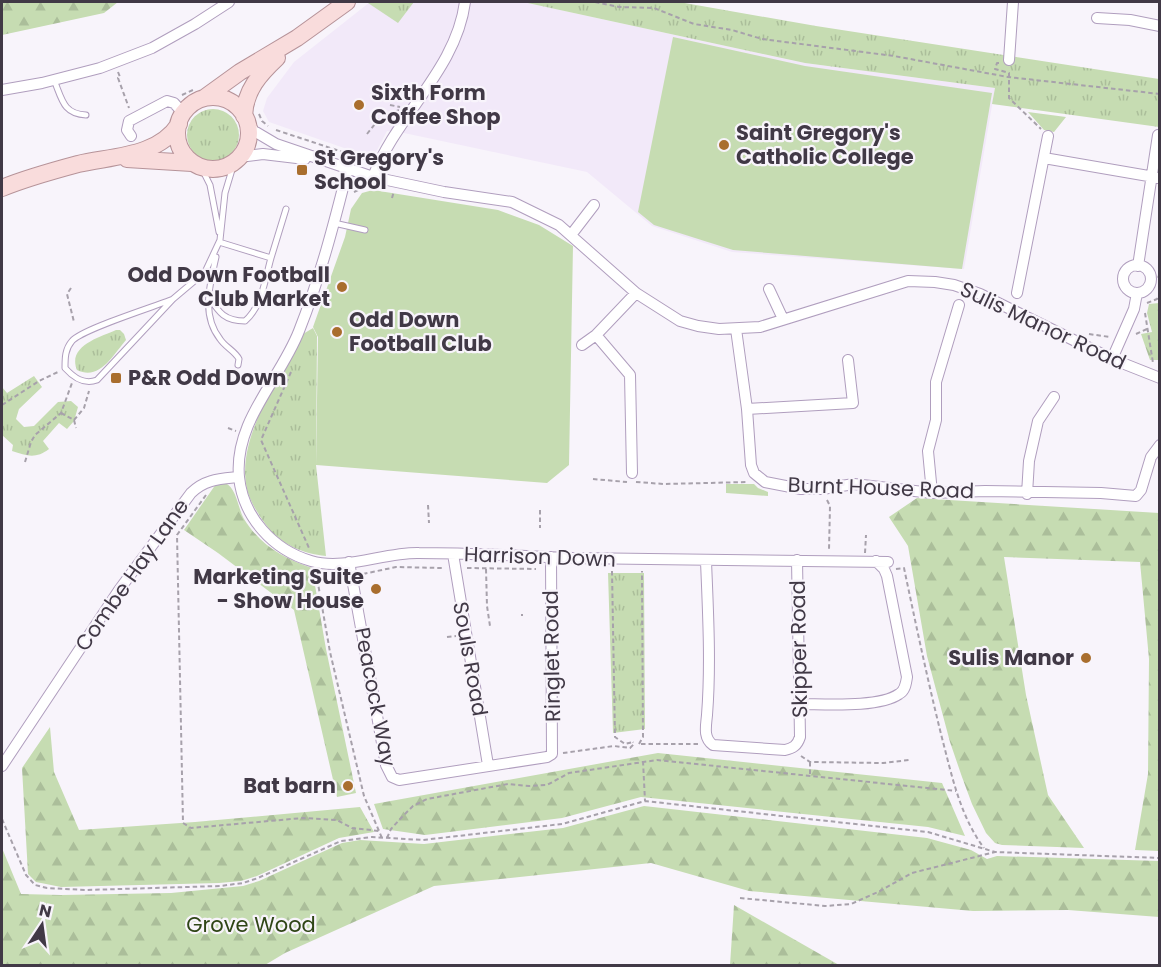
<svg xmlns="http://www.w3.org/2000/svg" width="1161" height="967" viewBox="0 0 1161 967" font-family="Poppins,sans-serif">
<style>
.built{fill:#f2e9f9}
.grass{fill:url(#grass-tufts)}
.forest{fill:url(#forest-firs)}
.park{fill:#c6dcb2}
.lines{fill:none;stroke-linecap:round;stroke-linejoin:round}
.lane-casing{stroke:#b09ebe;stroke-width:7}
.street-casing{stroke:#b09ebe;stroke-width:12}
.primary-casing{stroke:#b69399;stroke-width:18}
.path{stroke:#a7a1ab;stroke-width:2;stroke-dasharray:4.5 3;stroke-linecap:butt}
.lane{stroke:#fff;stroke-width:5}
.street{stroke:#fff;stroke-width:10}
.primary{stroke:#f9dcdc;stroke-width:16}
.poi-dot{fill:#a96e2e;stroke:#f8f4fb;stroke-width:2}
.labels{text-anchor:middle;stroke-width:4.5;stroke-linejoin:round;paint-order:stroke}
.poi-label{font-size:21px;font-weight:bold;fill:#413946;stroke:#f8f4fb;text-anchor:start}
.street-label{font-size:21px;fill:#413946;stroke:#f8f4fb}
.park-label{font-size:21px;fill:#2f4516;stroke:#f8f4fb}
</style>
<defs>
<pattern id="grass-tufts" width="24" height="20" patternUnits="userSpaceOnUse" patternTransform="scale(1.5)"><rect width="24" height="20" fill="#c6dcb2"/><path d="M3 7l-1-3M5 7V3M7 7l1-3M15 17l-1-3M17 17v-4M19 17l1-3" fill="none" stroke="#abbe9a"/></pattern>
<pattern id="forest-firs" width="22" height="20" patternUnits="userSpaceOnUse" patternTransform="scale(1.5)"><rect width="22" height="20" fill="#c6dcb2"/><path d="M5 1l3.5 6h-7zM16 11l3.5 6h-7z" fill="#abbe9a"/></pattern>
</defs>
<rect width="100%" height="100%" fill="#f8f4fb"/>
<!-- built -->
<path class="built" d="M370,2H523L805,63L995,88L964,269L732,252L652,226L587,172L404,133L387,131L373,158L269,122L263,111L267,98L294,62Z"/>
<!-- grass -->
<path class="grass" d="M370,2H414L398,23L368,3Z
M523,2H679L816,26L1159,79V127L992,104L995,88L805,63Z
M187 135a26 26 0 1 1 52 0a26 26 0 1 1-52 0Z
M313,328L317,336L316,465L326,556C303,554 280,544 266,525C259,515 252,505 248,493C233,442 279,378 303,334Z
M116,330H120L124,334L126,340C113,355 100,381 77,370C67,346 100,337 116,330Z
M34,376L42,387L19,409L16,419L24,427L34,426L58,402L71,401L78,407L74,421L67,429L59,423L43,441L49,449C36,459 27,456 12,451L13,445L2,435V387L7,393Z
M608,573H644L645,729L613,733Z"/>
<!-- forest -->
<path class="forest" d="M2,2H118L104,13L2,35Z
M1159,303V360H1150L1141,334L1152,332L1147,313L1149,304Z
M225,483C237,488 238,509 244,519C260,545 284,559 312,568L326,649L356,793L337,797L294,610L218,553L184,530L216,484Z
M917,498L1159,513V851L1135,850L1148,774L1149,659L1140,562L1004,557L1026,695L1048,795L1084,848L1002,845L995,843L986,833L972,804L962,777L950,742L927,656L908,546L889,517Z
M50,727L54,772L79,830L195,822L360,807L374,832L339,838L257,876L241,881L219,883L61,887L36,882L28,874L22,768Z
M658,753L942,783L965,836L928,827L641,797L562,818L425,835L383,829L374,804Z
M644,806L927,838L971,850L987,859L997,856L1159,861V917L1068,910L973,911L749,891L651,863L434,886L285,953L265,965H2V848L21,894L61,895L171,893L243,886L259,881L342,843L360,840L424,844L563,828Z
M734,905L839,965H730Z"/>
<!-- park -->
<path class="park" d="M673,37L805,66L992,93L962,269L733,250L654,225L638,212Z
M1028,112L1066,117L1054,132L1044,130Z
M373,190L498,210L539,225L573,246L569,465L547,483L316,465L318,337L313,327L345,237L351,209L362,193Z
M726,484H754L758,488L768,492V496L726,493Z"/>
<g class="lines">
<defs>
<path id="lane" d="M54,80C62,99 63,114 86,115
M201,167L210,185L219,232
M334,223L365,230
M216,257C210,284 201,315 220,339C225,347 235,351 239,359L238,365
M271,258L286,209
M209,297C219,313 225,321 245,321C262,307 265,279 271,258L219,242
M173,299C154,307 82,329 72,341C65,349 65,358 65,368C74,378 84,385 97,380L173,299L205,272L220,240L225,193L234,163"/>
<path id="street" d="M1097,18L1130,20L1160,26
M1009,60L1013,2
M2,90L42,83L100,68L152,48L195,24L229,2
M247,122L254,131L276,144L373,177L444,192L512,202L559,225L636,293L680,321L698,326L719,329L760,327L908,281L935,282L954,285L980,294L1112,359L1160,378
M131,136L127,130L129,121L167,101L174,103L183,113
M239,157L263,154L305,159
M1044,158L1160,178
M348,168C334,224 320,278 299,331C280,380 234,421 239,477C243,517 273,550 311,561C344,571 385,552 419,553C470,553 522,556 573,558C678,560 783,561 888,562
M373,177C397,114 456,70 465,2
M571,235L594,205
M1123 279a14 14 0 1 1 28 0a14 14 0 1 1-28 0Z
M1138,266L1158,135
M769,289L783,319
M1017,293L1048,136
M736,329L747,409L751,465L754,473L765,482L801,489H822L854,484L932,493L985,491L1101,493L1136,496L1141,490L1151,457L1160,445
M582,345L596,335
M1112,359L1134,309L1137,293
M747,409L853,403L848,360
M632,473L630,375L596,335L636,293
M932,493L928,451L936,420V382L959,305
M1027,494L1029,461L1038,421L1054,397
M453,554L488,765
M706,561C708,612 711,664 707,715C706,726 703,738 713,745L785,750C793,748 797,746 800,737L797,560
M349,562L386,765L392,777L399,780L547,757L552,754L551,557
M800,704C825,704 879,708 899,694C905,691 906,684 907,677L887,576L884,569L876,561
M2,766L119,590L191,493C205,479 220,479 239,477"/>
<path id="primary" d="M177 133a36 36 0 1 1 72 0a36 36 0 1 1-72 0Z
M204,98L240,72L297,38L347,2
M244,116C245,90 260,74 277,58
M127,159L192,163
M2,188C26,178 52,171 78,164C112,156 158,157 179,124"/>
</defs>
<!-- lane casing -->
<use href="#lane" class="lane-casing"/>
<!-- street casing -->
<use href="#street" class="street-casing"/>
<!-- primary casing -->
<use href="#primary" class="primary-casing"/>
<!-- path -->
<path class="path" d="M595,2L619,7L654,8L694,24L732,30L762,39L894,56L1008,77L1160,94
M999,63H997L995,69L1009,73V98L1041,129
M118,72L120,77L118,78L129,108
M182,95L193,90
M390,105L400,107
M259,114L262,121L268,126
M276,130L370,161
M367,134L379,119L399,110
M354,192L365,187
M392,198L394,191
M1150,276L1160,277
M71,288L67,294L74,322
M1147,303L1157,299L1160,293
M1145,313L1153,363
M1089,334L1110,337
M1136,334L1147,329
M291,372L261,440L309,548
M2,405L39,381L58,372
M61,413L74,420L76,428
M74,420L84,408L89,391
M228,428L236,431
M25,462L31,442L35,435L61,413L72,383
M593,479L627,482
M636,482L664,484L748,482
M206,495L177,535L183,823L191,828L303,818L337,820L352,828L379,831
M827,500L830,506L829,550
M428,505L429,523
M540,510V528
M865,553L866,535
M467,568L536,569
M486,569L487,606L490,626
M896,569L904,568C916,625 928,682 942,738C952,776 960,816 984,848
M612,571L615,737L625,744L633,742
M316,572L330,652L364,796L382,838
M317,573L324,577L342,578
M363,574L396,567L443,568
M521,615H523
M447,637L456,636
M639,744L643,737L642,571
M641,744H698
M563,753L614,746L630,748L634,744L633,742
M801,756L810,762L883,763L909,760
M643,761L645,801
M810,762V774
M2,819L26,875L35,885L47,888L87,890L220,886L243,883L258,878L341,841L372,837L423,840L562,824L645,801L928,832L995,852L1160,858
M387,838L391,829L401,818L413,806L427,799L508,784L529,786L547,785L569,773L657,760L956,791
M740,898L825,906L851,904L878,892L912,873L995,852"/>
<!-- lane -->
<use href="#lane" class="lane"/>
<!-- street -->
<use href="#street" class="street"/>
<!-- primary -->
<use href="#primary" class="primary"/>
</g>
<!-- markers -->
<g class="poi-dot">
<circle cx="359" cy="105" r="6"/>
<circle cx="724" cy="145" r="6"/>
<rect x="296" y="164" width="12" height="12" rx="3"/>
<circle cx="342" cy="287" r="6"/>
<circle cx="337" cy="332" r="6"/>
<rect x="110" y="372" width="12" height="12" rx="3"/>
<circle cx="376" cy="589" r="6"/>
<circle cx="1086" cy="658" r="6"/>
<circle cx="348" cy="786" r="6"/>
</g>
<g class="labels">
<!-- poi labels -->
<g class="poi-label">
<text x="371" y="100">Sixth Form<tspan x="371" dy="24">Coffee Shop</tspan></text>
<text x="736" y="140">Saint Gregory's<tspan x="736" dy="24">Catholic College</tspan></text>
<text x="314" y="165">St Gregory's<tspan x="314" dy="24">School</tspan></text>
<text x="330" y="282" text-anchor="end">Odd Down Football<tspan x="330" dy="24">Club Market</tspan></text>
<text x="349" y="327">Odd Down<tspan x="349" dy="24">Football Club</tspan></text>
<text x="128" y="385">P&amp;R Odd Down</text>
<text x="364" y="584" text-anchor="end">Marketing Suite<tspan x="364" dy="24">- Show House</tspan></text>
<text x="1074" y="665" text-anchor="end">Sulis Manor</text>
<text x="336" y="793" text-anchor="end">Bat barn</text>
</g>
<!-- street labels -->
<g class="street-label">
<text transform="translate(1043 326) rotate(25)" y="7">Sulis Manor Road</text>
<text transform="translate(881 488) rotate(2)" y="7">Burnt House Road</text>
<text transform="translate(540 557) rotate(2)" y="7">Harrison Down</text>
<text transform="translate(132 575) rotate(-55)" y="7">Combe Hay Lane</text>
<text transform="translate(799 649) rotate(-91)" y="7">Skipper Road</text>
<text transform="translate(552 656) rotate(-91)" y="7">Ringlet Road</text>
<text transform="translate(470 659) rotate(80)" y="7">Souls Road</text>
<text transform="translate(375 697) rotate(79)" y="7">Peacock Way</text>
</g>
<!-- park labels -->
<g class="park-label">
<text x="251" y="932">Grove Wood</text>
</g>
</g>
<!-- border -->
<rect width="1161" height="967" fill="none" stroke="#413946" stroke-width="6"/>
<!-- north arrow -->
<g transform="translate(42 925) rotate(13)" stroke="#f8f4fb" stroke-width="4.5" paint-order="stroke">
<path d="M0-4.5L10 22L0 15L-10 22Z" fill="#413946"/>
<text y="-9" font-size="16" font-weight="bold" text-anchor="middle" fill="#413946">N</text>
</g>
</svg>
